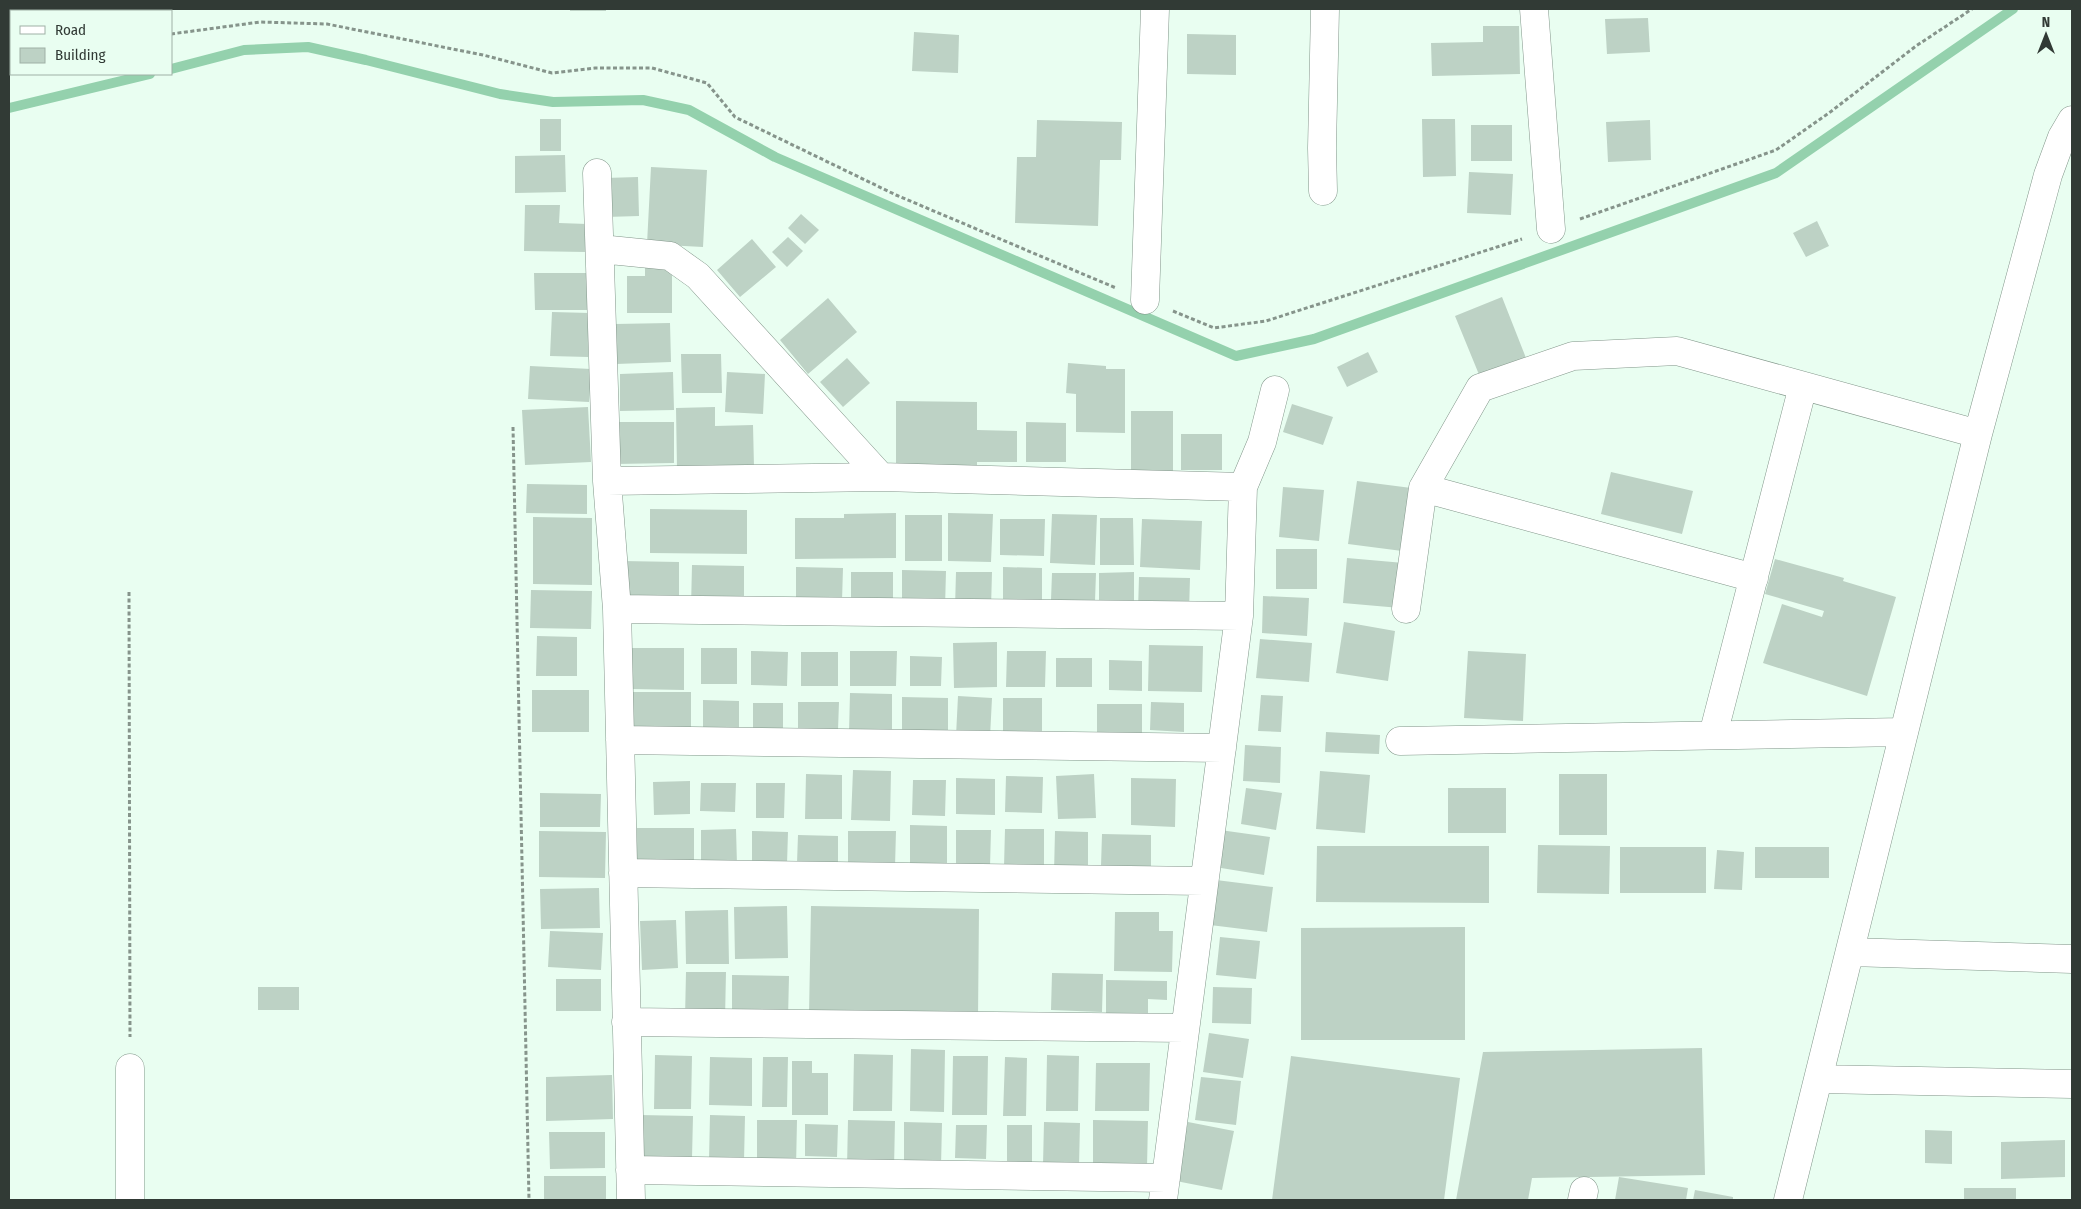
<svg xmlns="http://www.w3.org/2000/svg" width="2081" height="1209" viewBox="0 0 2081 1209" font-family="'Fira Sans Condensed',sans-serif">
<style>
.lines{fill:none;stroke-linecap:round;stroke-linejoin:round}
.stream{stroke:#94d1ad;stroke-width:10}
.building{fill:#bdd2c5}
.minor-casing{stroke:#82968a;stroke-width:29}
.path{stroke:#86948b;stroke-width:3;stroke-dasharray:4 2.5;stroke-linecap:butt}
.minor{stroke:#fff;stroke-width:28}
</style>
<rect width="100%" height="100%" fill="#e9fef1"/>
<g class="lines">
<!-- stream -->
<path class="stream" d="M171,69L244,50L308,47L366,60L500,94L553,102L643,100L689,110L775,157L1236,356L1314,339L1776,173L2013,9
M9,108L150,74"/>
</g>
<!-- building -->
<path class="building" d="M570,9H606V11H570Z
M1648,18L1650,52L1607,54L1605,19Z
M1483,26H1519L1520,74L1432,76L1431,43L1483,42Z
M914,32L959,35L958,73L912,71Z
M1187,34L1236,35V75L1187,74Z
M540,119H561V151H540Z
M1422,119H1455L1456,176L1423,177Z
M1037,120L1122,122L1121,160H1100L1098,226L1015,223L1017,157H1036Z
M1650,120L1651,160L1608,162L1606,122Z
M1471,125H1512V161H1471Z
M565,155L566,192L515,193V156Z
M651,167L707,170L703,247L647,244Z
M1469,172L1513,174L1511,215L1467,213Z
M638,177L639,216L606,217L605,178Z
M525,205H560L559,223L587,224L586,252L524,251Z
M801,214L819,230L805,244L788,228Z
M1817,221L1829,246L1806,257L1793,233Z
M788,237L803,251L787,267L772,252Z
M752,239L776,267L740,297L717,270Z
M645,268H672V313H627V276H645Z
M534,273H592V310H535Z
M1502,297L1526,358L1480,377L1455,316Z
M828,298L857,332L808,374L780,340Z
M552,312L590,313L588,357L550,356Z
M670,323L671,362L616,364L615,324Z
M1368,352L1378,372L1347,387L1337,367Z
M681,354H721L722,393H682Z
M847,358L870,383L843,407L820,382Z
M1068,363L1106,366V369H1125V433L1076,432V394L1066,393Z
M530,366L591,369L589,402L528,399Z
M673,372L674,410L620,411V374Z
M727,372L765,374L763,414L725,412Z
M896,401L977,402V430L1017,431V462H977V468L896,467Z
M1292,404L1333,417L1323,445L1283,432Z
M588,407L591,462L525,465L522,410Z
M715,407V426L753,425L754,467L677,469L676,408Z
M1131,411H1173V473H1131Z
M615,422H674V463L615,464Z
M1026,422L1066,423V462H1026Z
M1181,434H1222V470H1181Z
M1611,472L1693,491L1682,534L1601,514Z
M1357,481L1419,489L1410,552L1348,544Z
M527,484L587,485V514L526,513Z
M1283,487L1324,490L1319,541L1279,537Z
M650,509L747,510V554L650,553Z
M896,513V558L795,559V518H844V514Z
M948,513L993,514L991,562L948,561Z
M1052,514L1097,515L1095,565L1050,563Z
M905,515H942V561H905Z
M533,517L592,518V585L533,584Z
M1100,518H1133L1134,565H1100Z
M1000,519H1045L1044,556L1000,555Z
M1142,519L1202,521L1200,570L1140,567Z
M1276,549H1317V589H1276Z
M1347,558L1404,563L1400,608L1343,603Z
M1775,559L1844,578L1843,581L1896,597L1867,696L1763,663L1782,604L1822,617L1824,611L1765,594Z
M622,561L679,562V598L622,597Z
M692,565L744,566V607H691Z
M796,567L843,568L842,601H796Z
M1003,567L1042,568V607H1003Z
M902,570L946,571L945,608H902Z
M851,572H893V605H851Z
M956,572H992L991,608H955Z
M1134,572V608H1099V573Z
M1052,573H1096L1095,601L1051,600Z
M1139,577L1190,578L1189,612L1138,610Z
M531,590L592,591L591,629L530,628Z
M1263,596L1309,598L1307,636L1262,633Z
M1344,622L1395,631L1388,681L1336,673Z
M537,636L577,637V676H536Z
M1260,639L1312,643L1309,682L1256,678Z
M997,642V687L954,688L953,643Z
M1149,645L1203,646L1202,692L1148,691Z
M632,648H684V690L632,689Z
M701,648H737V684H701Z
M751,651L788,652L787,686L751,685Z
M850,651H897L896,686H850Z
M1007,651H1046L1045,687H1006Z
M1468,651L1526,654L1523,721L1464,718Z
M801,652H838V686H801Z
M910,656L942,657L941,686H910Z
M1056,658H1092V687H1056Z
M1109,660L1142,661V691L1109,690Z
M532,690H589V732H532Z
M632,692H691V735H632Z
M850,693L892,694V733H849Z
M1261,695L1283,696L1281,732L1258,731Z
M958,696L992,698L990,737L956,736Z
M902,697L948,698V737H902Z
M1003,698H1042V732H1003Z
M703,700L739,701V734L703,733Z
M798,702H839L838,730H798Z
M1151,702L1184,703V732L1150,730Z
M753,703H783V736L753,735Z
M1097,704H1142V733H1097Z
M1326,732L1380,735L1379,754L1325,752Z
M1245,745L1281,747L1280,783L1243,781Z
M853,770L891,771L890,821L851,820Z
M1320,771L1370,775L1365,833L1316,829Z
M806,774L842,775V819H805Z
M1094,774L1096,818L1058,819L1056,776Z
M1559,774H1607V835H1559Z
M1006,776L1043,777L1042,813L1005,812Z
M956,778L995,779V815L956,814Z
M1131,778L1176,779L1175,827L1131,825Z
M913,780H946L945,816L912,815Z
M690,781V814L654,815L653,782Z
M701,783H736L735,812L700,811Z
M756,783H785L784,818H756Z
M1246,788L1282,793L1276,830L1241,824Z
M1448,788H1506V833H1448Z
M540,793L601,794L600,827H540Z
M910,825L947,826V869L910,868Z
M637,828H694V868L637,867Z
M736,829L737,865L701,866V830Z
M1005,829H1044V868L1004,867Z
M956,830H991L990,867L956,866Z
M1220,830L1270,837L1264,875L1215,867Z
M539,831L606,832L605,878L539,877Z
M752,831L788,832L787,864L752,863Z
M848,831H896L895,867L848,866Z
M1055,831L1088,832V873H1054Z
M1102,834L1151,835V867L1101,866Z
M798,835L838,836V864L797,863Z
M1538,845L1610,846L1609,894L1537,893Z
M1317,846H1489V903L1316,902Z
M1620,847H1706V893H1620Z
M1755,847H1829V878H1755Z
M1717,850L1744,852L1742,890L1714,889Z
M1216,880L1273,887L1267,932L1210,925Z
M599,888L600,928L541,929L540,889Z
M787,906L788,958L735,959L734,907Z
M811,906L979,909L978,1018L809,1014Z
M728,910L729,964H686L685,911Z
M1115,912H1159V931H1173L1172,972L1114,971Z
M676,920L678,968L642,970L640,921Z
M1465,927V1040H1301V928Z
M550,931L603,933L601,970L548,967Z
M1220,937L1260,941L1256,979L1216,975Z
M686,972H726L725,1019L685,1018Z
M1052,973L1103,974L1102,1012L1051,1010Z
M732,975L789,976L788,1019L732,1018Z
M556,979H601V1011H556Z
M1106,980L1167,981V1000L1148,999V1025L1106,1024Z
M258,987H299V1010H258Z
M1213,987L1252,988L1251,1024L1212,1023Z
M1209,1033L1249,1039L1243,1078L1203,1072Z
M1702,1048L1705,1175L1532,1178L1528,1200H1456L1483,1052Z
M911,1049L945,1050L944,1112L910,1111Z
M854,1054L893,1055L892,1111H853Z
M655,1055L692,1056L691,1109H654Z
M1047,1055L1079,1056L1078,1111H1046Z
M953,1056H988L987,1115H952Z
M1291,1056L1460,1078L1444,1200H1272Z
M710,1057L752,1058V1106L709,1105Z
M763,1057H788L787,1107H762Z
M1005,1057L1027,1058L1026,1116H1003Z
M792,1061H812V1073H828V1115H792Z
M1096,1063H1150L1149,1111H1095Z
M612,1075L613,1119L546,1121V1077Z
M1201,1077L1241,1081L1236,1125L1195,1120Z
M639,1115L693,1116L692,1158L638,1157Z
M710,1115L745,1116L744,1161L709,1160Z
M757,1120H797L796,1168L757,1167Z
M848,1120L895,1121L894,1168L847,1167Z
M1093,1120L1148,1121L1147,1167L1093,1166Z
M904,1122L942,1123L941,1166L904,1165Z
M1044,1122L1080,1123L1079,1166L1043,1165Z
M1188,1122L1234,1131L1222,1190L1176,1181Z
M805,1124L838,1125L837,1157L805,1156Z
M956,1125H987L986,1159L955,1158Z
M1007,1125H1032V1163L1007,1162Z
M1925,1130L1952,1131V1164L1925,1163Z
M549,1132H605V1168L550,1169Z
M2065,1140V1177L2001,1179V1142Z
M544,1176H606V1200H544Z
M1619,1177L1688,1188L1686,1200H1615Z
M1964,1188H2016V1200H1964Z
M1695,1190L1733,1197V1200H1693Z"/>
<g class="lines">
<defs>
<path id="minor" d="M1534,9L1551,229
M597,173L607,481L617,609L631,1200
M1323,191L1322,148L1325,9
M600,249L670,256L698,276L881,477
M1145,300L1155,9
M607,481L881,477L1243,487
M1423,488L1754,578
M617,609L1239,616
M1406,609L1423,488L1480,388L1573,356L1677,351L1978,434
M1713,735L1803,386
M620,740L1222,748
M1400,741L1903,732
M623,873L1204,881
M1850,952L2072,959
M626,1022L1185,1028
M130,1068V1200
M1819,1079L2072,1084
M630,1170L1166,1178
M1163,1200L1239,616L1243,487L1262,442L1275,390
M1582,1200L1584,1191
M1788,1200L1978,434L2048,175L2062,137L2072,120"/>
</defs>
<!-- minor casing -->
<use href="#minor" class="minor-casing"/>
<!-- path -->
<path class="path" d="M171,34L260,22L327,24L483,55L552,73L595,68H652L707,83L735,117L896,195L1116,288
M9,56H11
M1580,219L1776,150L1829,113L1916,46L1972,9
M1173,311L1214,328L1266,321L1522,239
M513,427L529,1200
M129,592L130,1037"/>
<!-- minor -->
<use href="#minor" class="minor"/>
</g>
<!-- border -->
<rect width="2081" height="1209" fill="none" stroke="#313a35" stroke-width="20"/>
<!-- legend -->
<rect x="10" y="10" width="162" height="65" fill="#e9fef1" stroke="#9fb0a6"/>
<rect x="20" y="26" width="25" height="8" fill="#ffffff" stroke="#9fb0a6"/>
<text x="55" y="35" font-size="15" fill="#313a35">Road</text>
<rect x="20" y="48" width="25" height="15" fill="#bdd2c5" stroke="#9fb0a6"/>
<text x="55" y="60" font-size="15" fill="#313a35">Building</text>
<!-- north arrow -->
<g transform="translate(2046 35)" stroke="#e9fef1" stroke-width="4" paint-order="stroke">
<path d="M0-4L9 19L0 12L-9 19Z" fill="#313a35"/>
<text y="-8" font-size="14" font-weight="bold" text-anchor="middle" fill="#313a35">N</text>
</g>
</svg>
